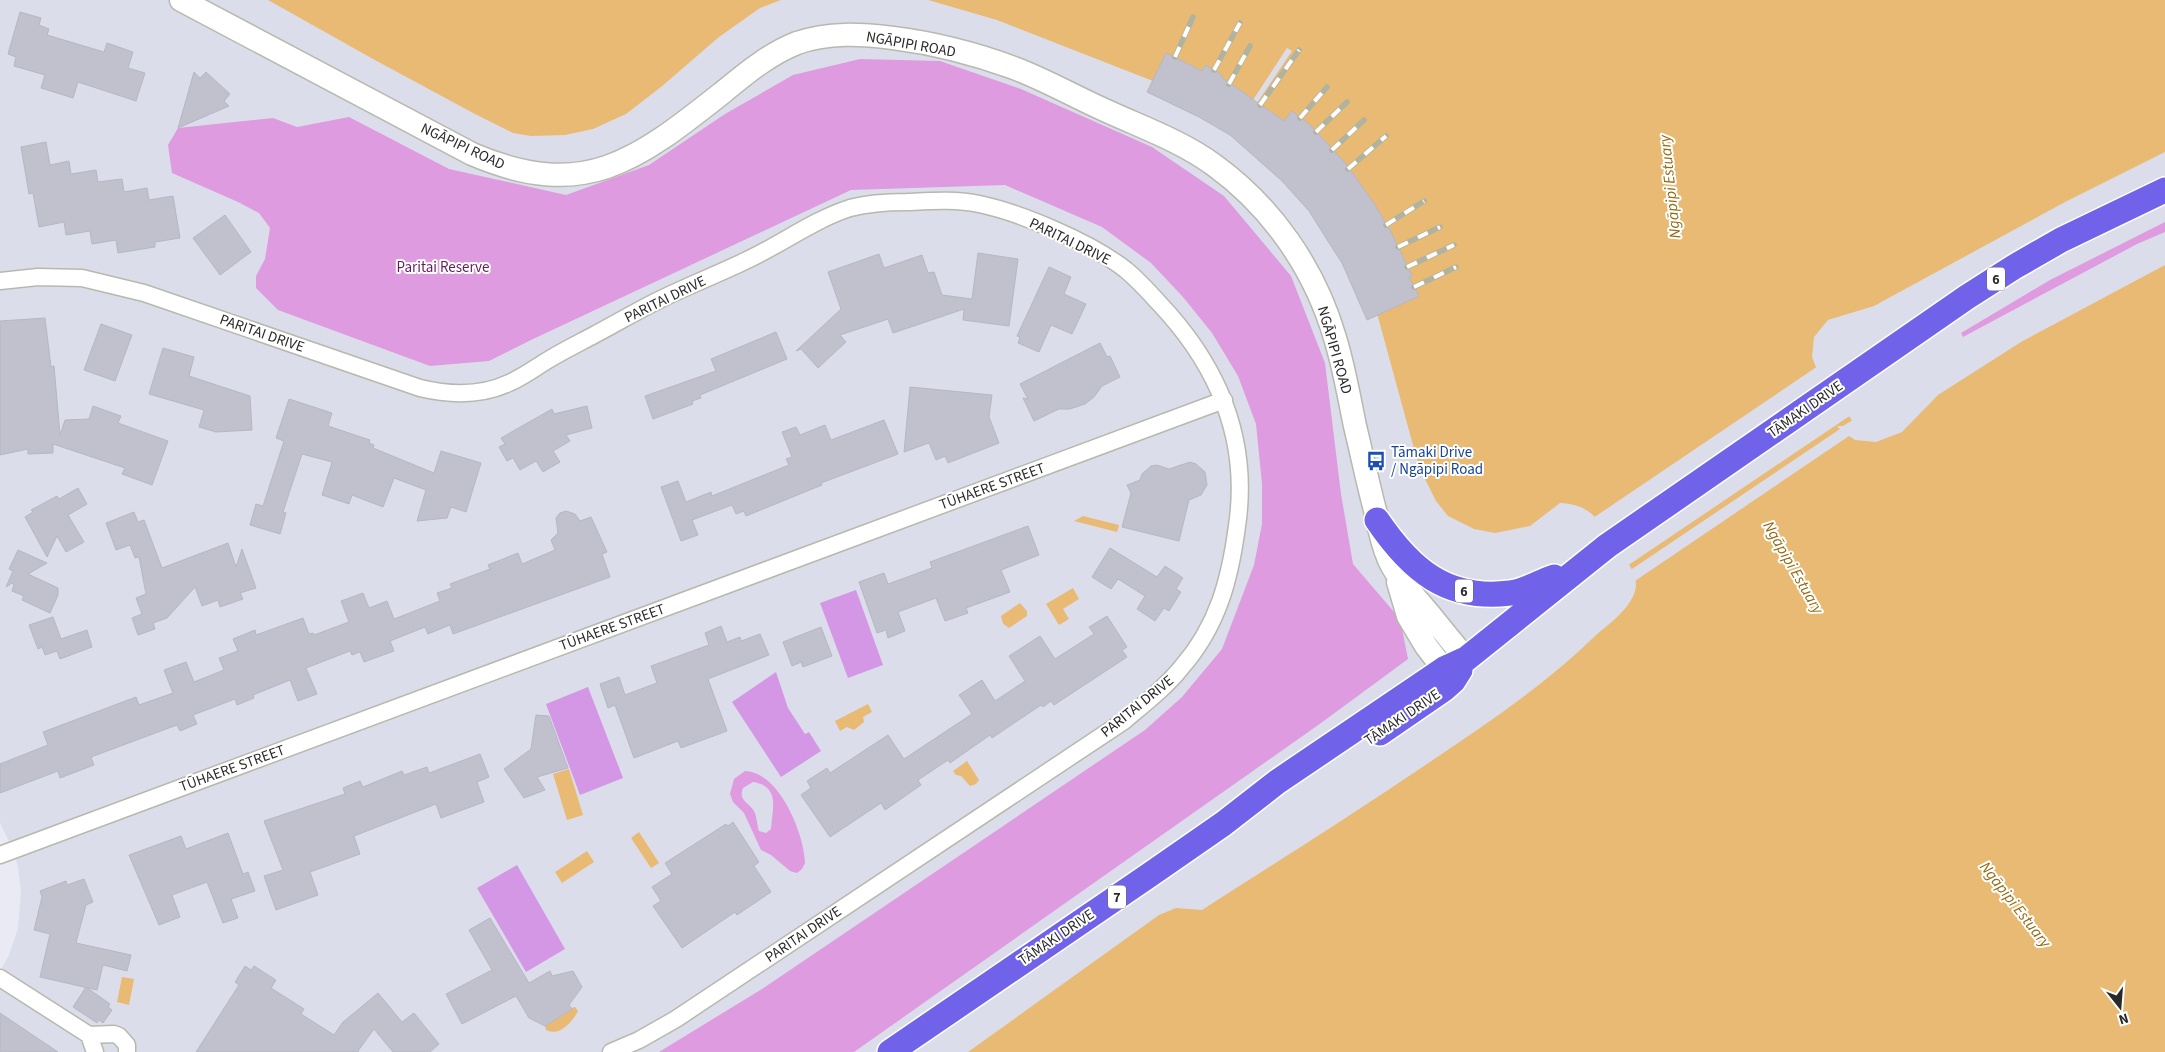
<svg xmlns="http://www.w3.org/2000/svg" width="2165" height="1052" viewBox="0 0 2165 1052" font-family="'Source Sans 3',sans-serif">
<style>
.green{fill:#de9bdf;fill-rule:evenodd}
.pitch{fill:#d397e5}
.plaza{fill:#e9eaf3}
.water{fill:#e8ba74}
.pier{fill:#dcddeb}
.building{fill:#c0c1cd;stroke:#b6b6c6}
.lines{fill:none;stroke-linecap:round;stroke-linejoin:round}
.street-casing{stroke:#b7b9ac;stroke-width:19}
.secondary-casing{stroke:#b7b9ac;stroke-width:25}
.primary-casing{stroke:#fff;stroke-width:28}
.street{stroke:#fff;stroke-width:16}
.secondary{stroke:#fff;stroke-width:22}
.primary{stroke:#7163e9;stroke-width:25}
.rail-casing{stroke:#afb39f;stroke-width:5.5}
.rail{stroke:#fff;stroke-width:4;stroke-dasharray:11;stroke-linecap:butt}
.labels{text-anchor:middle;stroke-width:4;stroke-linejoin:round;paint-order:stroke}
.shield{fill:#fff;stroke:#696969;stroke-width:1}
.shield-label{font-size:14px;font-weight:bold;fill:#292929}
.street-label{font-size:15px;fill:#292929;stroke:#fff}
.park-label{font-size:15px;fill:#621e59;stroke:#fff}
.transit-label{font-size:15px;fill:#164399;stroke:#fff;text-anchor:start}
.water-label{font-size:16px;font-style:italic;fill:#926a14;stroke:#fff}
</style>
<rect width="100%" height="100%" fill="#dcddeb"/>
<!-- green -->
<path class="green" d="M860,59L940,61L1021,89L1152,147L1224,196L1291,276L1325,363L1341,494L1353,564L1400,619L1408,659L1321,723L854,1052H659L762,989L1145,730L1182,697L1222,649L1254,565L1262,524V484L1256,424L1238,376L1212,333L1183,297L1151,263L1102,227L1005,185L851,190L531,340L489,361L430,366L278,310L256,288V276L265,259L270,228L259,213L238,202L172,173L168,145L178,128L273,118L297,127L349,117L449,169L566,195L649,165L725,114L793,75Z
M2165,222V232L2137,244L1963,337L1961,333L2050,280Z
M745,771C779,772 804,833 805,863L802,869L797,873L790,871L771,855L761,850L744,813L733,802L730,794L734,779ZM753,782C781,786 772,810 771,829L766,833L759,831C757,825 757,817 754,811C749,802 738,801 743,788Z"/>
<!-- pitch -->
<path class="pitch" d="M856,590L883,665L848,678L820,603Z
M776,672L788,708L805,734L809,732L821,751L781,777L732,702Z
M588,687L623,778L580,795L546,704Z
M517,865L565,949L526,972L477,888Z"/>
<!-- plaza -->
<path class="plaza" d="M0,823L13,850L18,866L21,892L18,928L9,955L0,971Z"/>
<!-- water -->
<path class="water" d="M268,0H781L760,8L719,37L661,87L626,114L593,129L565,135L531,136L513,133L475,114L373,59Z
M928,0H2165V152L2065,202L1874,306L1828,320L1814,337L1812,357L1816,367L1859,431L1893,421L2165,243V1052H968L1159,915L1176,908L1202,910C1274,864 1347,818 1418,770C1479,729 1540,689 1593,638C1608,624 1626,613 1634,594C1642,576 1623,556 1614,543C1597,519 1592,505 1560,503L1530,526L1495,533L1474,529L1448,516L1436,501L1419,467L1369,284L1308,192L1176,90L997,20Z
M1083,516L1119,525L1117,532L1074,521Z
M1073,588L1079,599L1063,609L1069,619L1059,625L1046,604Z
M1020,603L1027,611V616L1009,628C1002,622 1004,627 1001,616Z
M868,704L872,712L863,717L864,722L854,730L847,727L840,731L835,721Z
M967,761L979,780L976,784L970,786L961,776L956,775L953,771Z
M569,769L583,815L567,820L553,774Z
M639,832L659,863L651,868L631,838Z
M587,851L594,862L562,883L555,872Z
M122,977L134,979L129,1005L117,1002Z
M575,1007L578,1011C572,1022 560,1037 546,1030L545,1026L571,1010V1008Z"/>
<!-- pier -->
<path class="pier" d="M1287,48L1292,51L1257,103L1253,100Z
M2165,241V265L2021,342L1938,395L1902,432L1876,442L1855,440L1849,436L1632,583L1629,571L1840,429L1837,426H1843L1853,420L1860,428L1891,419L1919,381L1948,361L2101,273Z
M1818,366L1851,415L1627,566L1593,518Z"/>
<!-- building -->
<path class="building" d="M20,12L41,18L39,25L49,29L47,35L104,52L107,43L133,52L128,68L145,73L136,101L78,82L73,98L41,88L45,75L14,66L16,57L8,54Z
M1166,53L1202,71L1205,65L1214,70L1222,75L1221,77L1284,121L1292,111L1310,125L1347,165L1375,205L1391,232L1412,276L1409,277L1419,296L1367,320L1342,263L1331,246L1309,211L1282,181L1230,135L1199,117L1147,92Z
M194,72L200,78L206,72L230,94L224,101L229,106L178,128Z
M46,142L50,165L69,161L71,174L96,170L98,182L122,179L124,192L147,188L149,200L173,196L180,238L155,242V247L118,253L116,240L92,244L90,231L66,235L64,222L39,227L33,193L29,194L21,147Z
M225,215L251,252L220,275L193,238Z
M978,253L1018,259L1009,326L963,320L964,309L893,333L888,319L840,335L846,342L818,368L801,349L796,351L841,309L828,272L879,254L884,268L922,255L928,273L934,272L942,295L972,299Z
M1049,267L1071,277L1064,294L1086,304L1072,334L1051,325L1039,352L1018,343L1020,337L1017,336Z
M45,318L51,367L54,366L60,435L65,420L89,419L93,406L121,416L118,423L168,441L152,485L122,474L125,468L53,444V453L28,454V449L0,455V321Z
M101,324L132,335L115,381L84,370Z
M776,332L787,359L700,395L701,398L692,401L693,404L653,419L645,396L716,371L711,359Z
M1100,343L1107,357L1110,356L1120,377L1102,386L1094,397L1085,404L1070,409H1059L1034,421L1023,398L1028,399L1020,384Z
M163,348L194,357L189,376L250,396L252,430L216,432L199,427L204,410L149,394Z
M910,387L992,395L989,417L999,443L948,463L945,456L936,460L929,443L904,452Z
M289,399L332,413L328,426L370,440L369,443L374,445L373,448L434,473L441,451L481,463L466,512L451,507L447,518L417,521L426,490L394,478L383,507L352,495L349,504L322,495L332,462L302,454L283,512L286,513L280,534L250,525L256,504L263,506L284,441L276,438Z
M587,406L592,428L566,435L570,441L553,451L560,462L543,472L536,461L520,470L513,458L507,461L499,447L505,444L501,438L552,409L554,414Z
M884,420L898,454L821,483L822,485L746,516L744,511L736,514L732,505L692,520L698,535L681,541L661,487L678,481L686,502L711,492L712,496L789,465L786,459L792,457L782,432L796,427L800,435L825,425L831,440Z
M1190,462L1196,464L1205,472L1207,485L1201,495L1189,500L1179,541L1122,527L1131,493L1127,485L1140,480L1142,474L1151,466L1157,465L1169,469Z
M78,488L87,504L68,515L84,542L66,552L57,536L47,557L25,517L33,512L31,510L57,496L59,499Z
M566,511L575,514L580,521L591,517L607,552L602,554L610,577L453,634L450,625L428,634L425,627L390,641L394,651L364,662L360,652L352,655L350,651L306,668L317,694L298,701L290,680L253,695L254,698L237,705L235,699L193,715L197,724L180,731L177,725L91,757L94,765L60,778L58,771L0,793V764L48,745L43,732L136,697L139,705L173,693L164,670L186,662L194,682L224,670L219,658L238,651L233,639L255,630L256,635L303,618L309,634L313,633L314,635L349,622L341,601L363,593L369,608L387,601L394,619L440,601L437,593L452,588L450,584L490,569L488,565L518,553L522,564L555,550L551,540L558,533L556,518L560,513Z
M134,512L138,522L144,520L162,568L228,543L236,567L242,549L256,588L240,593L243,599L220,607L218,600L202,606L195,587L167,618L153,623L155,629L138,635L132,618L142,614L136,598L146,594L139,557L135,558L130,545L116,550L106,523Z
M1028,526L1039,555L1001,570L1010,592L966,608L968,613L945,621L936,598L898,612L905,631L888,638L886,630L877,633L859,582L884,573L888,584L932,568L930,562Z
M1110,548L1157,577L1165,566L1183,578L1176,589L1181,592L1169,611L1164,608L1155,621L1137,609L1145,596L1118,579L1111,589L1092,577Z
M18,550L47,563L28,574L58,588V595L50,613L22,600L24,596L12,591L14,585L12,583L6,587L13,571L9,569Z
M1107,616L1127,647L1122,650L1127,657L1054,705L1051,701L1043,707L1041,705L992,738L990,735L950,763L948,760L918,780L921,785L885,810L881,803L830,837L801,795L811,788L807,781L827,768L830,773L888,735L904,759L972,714L959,695L982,680L995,701L1025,681L1009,656L1040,636L1055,659L1094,634L1089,627Z
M53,617L61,639L87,630L92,647L60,659L57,651L45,655L42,647L38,649L29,625Z
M721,626L727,642L740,637L741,641L760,634L769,655L708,679L727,731L681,748L678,741L634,758L615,705L608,708L600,684L619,677L625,695L657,683L651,666L709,645L705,633Z
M821,627L832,656L803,667L801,662L792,666L783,642Z
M536,715L549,716L568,768L537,777L545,790L524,798L504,769L531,749Z
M480,754L489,777L477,782L484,802L441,818L436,804L354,836L360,854L310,872L318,895L276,910L264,876L283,870L264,821L345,794L343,788L360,781L363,787L402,771L404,775L427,767L429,773Z
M733,822L759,862L754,866L771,892L737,915L735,912L682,948L653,906L661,901L652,887L672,874L665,863L726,824L728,826Z
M228,833L243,874L248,872L255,891L231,899L238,918L223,923L207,882L172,895L180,917L159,925L129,855L181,836L186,849Z
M84,879L93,902L86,905L76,943L131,955L127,971L103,965L97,990L40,977L50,934L34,930L42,897L40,891L66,881L67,885Z
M490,918L529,983L550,971L552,976L573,971L582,987L569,1005L572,1009L545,1026L529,1018L516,996L462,1024L446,994L492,970L469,930Z
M245,966L251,970L254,966L276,980L271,988L304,1009L301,1014L334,1035L343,1022L378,993L402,1022L414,1013L439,1044L430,1052H393L374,1029L358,1051L359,1052H196L239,985L235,982Z
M86,987L110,1004L108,1007L112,1010L103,1023L99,1020L97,1023L73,1007Z
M0,1013L58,1052H0Z"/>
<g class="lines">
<defs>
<path id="street" d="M0,281L38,277L82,278L144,293L420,388C449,395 481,396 509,383C523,377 535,368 548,360C563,351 579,343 594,335C615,324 635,312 657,301C685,287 716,275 745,261C780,245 813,220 850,208C869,203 888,202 907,202C930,201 956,199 979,204C1022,213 1092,243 1126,270C1138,280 1148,291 1158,302C1218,365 1250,438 1237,526C1230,579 1218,626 1181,668C1165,688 1144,704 1124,721L676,1019L639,1040L611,1052
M0,855L1224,400
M0,978L89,1035L114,1034L119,1036L127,1045V1052
M89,1035L95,1052"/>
<path id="secondary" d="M181,0L472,154C584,202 636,161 722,93C745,74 769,54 797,43C829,32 861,34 893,38C933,43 976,54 1014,68C1046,80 1077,98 1109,112C1144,128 1183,142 1214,165C1272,207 1315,269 1335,338C1344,367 1349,397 1355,426C1362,455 1368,484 1376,514C1379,529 1383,546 1389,560C1399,581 1416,598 1431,616C1442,630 1454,644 1466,659
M1398,582L1408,616L1426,646L1453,681"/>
<path id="primary" d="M1377,520C1411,570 1447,601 1510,593C1526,591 1539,582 1554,577
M1380,733L1444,689L1453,681L1460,670
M890,1052L1148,876L1223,824L1277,782L1444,669L1466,659L1607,546L1967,297L2014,267L2061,240L2165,190"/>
</defs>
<!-- street casing -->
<use href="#street" class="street-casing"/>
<!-- secondary casing -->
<use href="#secondary" class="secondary-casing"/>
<!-- primary casing -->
<use href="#primary" class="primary-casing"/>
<!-- street -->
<use href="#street" class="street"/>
<!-- secondary -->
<use href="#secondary" class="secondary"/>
<!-- primary -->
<use href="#primary" class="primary"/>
<defs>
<path id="rail" d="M1175,57L1193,17
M1214,70L1240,23
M1229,84L1250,46
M1260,105L1299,50
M1300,118L1327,87
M1316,132L1347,102
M1332,150L1364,120
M1348,169L1386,136
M1386,225L1424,201
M1398,247L1440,227
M1407,267L1454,245
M1414,287L1456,267"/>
</defs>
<!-- rail casing -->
<use href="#rail" class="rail-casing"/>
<!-- rail -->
<use href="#rail" class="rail"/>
</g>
<!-- icons -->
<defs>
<symbol id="bus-bare" viewBox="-9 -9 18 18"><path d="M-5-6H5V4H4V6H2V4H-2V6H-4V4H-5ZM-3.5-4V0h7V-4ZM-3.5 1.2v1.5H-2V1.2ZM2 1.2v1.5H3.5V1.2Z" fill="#1a4fb4" stroke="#fff" stroke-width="2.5" paint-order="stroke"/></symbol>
</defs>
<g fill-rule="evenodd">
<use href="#bus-bare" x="1362" y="447" width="28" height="28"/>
</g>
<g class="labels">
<!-- shield labels -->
<g class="shield">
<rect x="1987" y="267.5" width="18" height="23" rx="4"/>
<rect x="1455" y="579.5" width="18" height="23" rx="4"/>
<rect x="1108" y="885.5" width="18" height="23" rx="4"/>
</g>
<g class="shield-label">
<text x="1996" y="284">6</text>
<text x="1464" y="596">6</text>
<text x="1117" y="902">7</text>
</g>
<!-- street labels -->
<g class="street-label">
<text transform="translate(911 44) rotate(10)" y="5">NGĀPIPI ROAD</text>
<text transform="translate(463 146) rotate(25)" y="5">NGĀPIPI ROAD</text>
<text transform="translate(1070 241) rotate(26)" y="5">PARITAI DRIVE</text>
<text transform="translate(665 299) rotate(-26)" y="5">PARITAI DRIVE</text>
<text transform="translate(262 333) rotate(19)" y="5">PARITAI DRIVE</text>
<text transform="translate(1335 350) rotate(74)" y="5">NGĀPIPI ROAD</text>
<text transform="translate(1805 409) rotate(-35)" y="5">TĀMAKI DRIVE</text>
<text transform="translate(992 486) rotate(-20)" y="5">TŪHAERE STREET</text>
<text transform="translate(612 627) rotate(-20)" y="5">TŪHAERE STREET</text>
<text transform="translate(1137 706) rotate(-39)" y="5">PARITAI DRIVE</text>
<text transform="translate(1402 717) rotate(-34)" y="5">TĀMAKI DRIVE</text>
<text transform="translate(232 768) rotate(-20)" y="5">TŪHAERE STREET</text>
<text transform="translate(803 934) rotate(-34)" y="5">PARITAI DRIVE</text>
<text transform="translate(1056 937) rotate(-34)" y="5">TĀMAKI DRIVE</text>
</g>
<!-- park labels -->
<g class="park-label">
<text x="443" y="272">Paritai Reserve</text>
</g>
<!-- transit labels -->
<g class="transit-label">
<text x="1391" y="457">Tāmaki Drive<tspan x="1391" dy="17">/ Ngāpipi Road</tspan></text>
</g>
<!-- water labels -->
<g class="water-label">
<text transform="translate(1669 187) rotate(-96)" y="6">Ngāpipi Estuary</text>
<text transform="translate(1794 567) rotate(60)" y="6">Ngāpipi Estuary</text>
<text transform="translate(2016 904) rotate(52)" y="6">Ngāpipi Estuary</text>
</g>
</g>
<!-- north arrow -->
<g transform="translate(2120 1007) rotate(163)" stroke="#ffffff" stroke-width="4" paint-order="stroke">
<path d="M0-4L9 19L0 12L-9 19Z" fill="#292929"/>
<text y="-8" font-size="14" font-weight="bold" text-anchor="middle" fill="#292929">N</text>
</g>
</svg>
